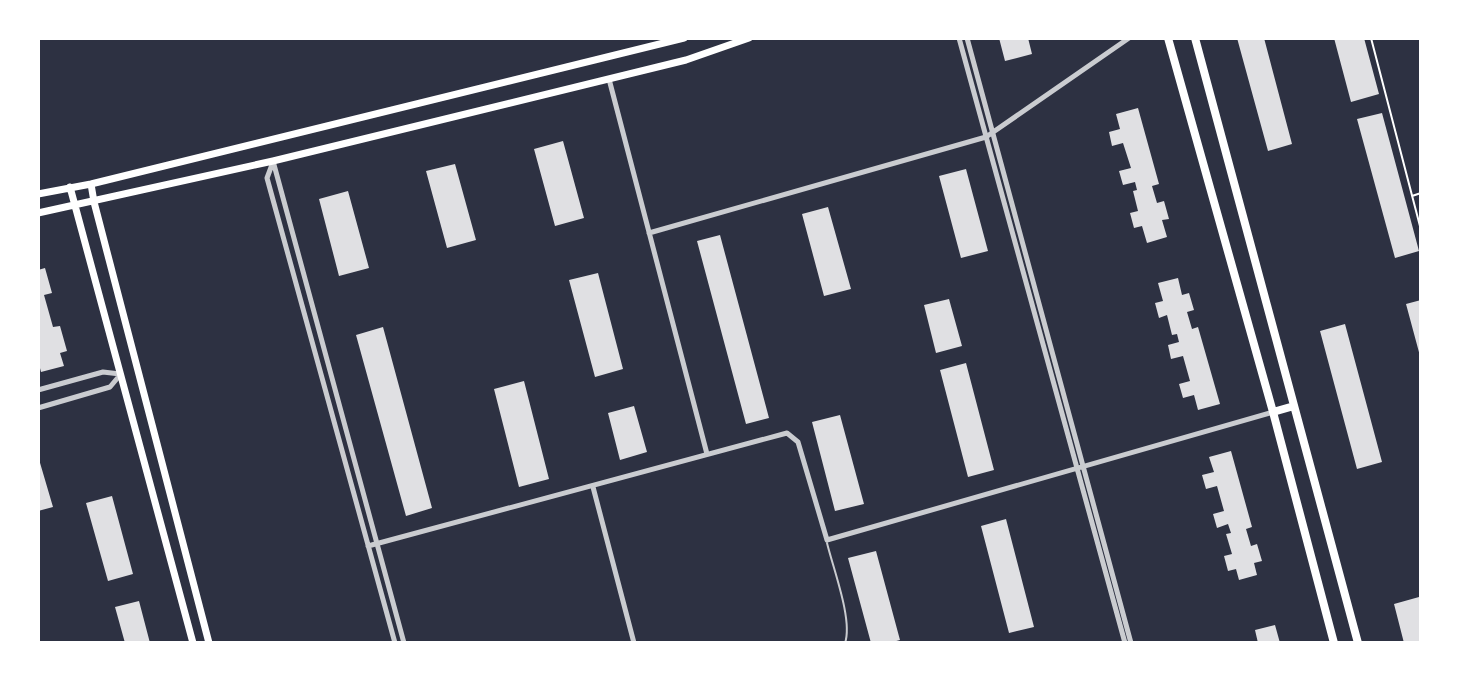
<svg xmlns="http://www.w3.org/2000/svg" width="1459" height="681" viewBox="0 0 1459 681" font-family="Figtree,sans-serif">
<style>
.building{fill:#e0e0e3}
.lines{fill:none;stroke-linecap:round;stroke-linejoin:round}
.path{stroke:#fff;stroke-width:2}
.service{stroke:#caccd0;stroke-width:2}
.minor{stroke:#caccd0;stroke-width:5}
.secondary{stroke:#fff;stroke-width:7}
.primary{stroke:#fff;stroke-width:8}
</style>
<rect width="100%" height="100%" fill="#2d3142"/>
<!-- building -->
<path class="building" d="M999,38H1028L1032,54L1005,61Z
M1237,38H1264L1292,144L1268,151Z
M1334,38H1364L1379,94L1351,102Z
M1138,108L1159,184L1152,186L1157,203L1164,201L1169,219L1162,220L1167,237L1147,243L1142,226L1134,228L1130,213L1138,211L1133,191L1137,190L1135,182L1123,185L1119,171L1131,168L1123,143L1112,146L1109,132L1120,129L1116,114Z
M1382,113L1419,251L1395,258L1357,119Z
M563,141L584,218L555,226L534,149Z
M455,164L476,240L447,248L426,171Z
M966,169L988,251L961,258L939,176Z
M348,191L369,268L339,276L319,199Z
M828,207L851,289L824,296L802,214Z
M720,235L769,418L746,424L697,241Z
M45,268L52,293L44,295L53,327L60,326L67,351L60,353L64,366L41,372L38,360V270Z
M598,273L623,369L595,377L569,280Z
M1178,278L1182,295L1189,293L1194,310L1187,312L1192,329L1198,327L1220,404L1198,410L1194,395L1183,398L1179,384L1190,381L1183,356L1171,359L1168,345L1179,342L1177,334L1172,335L1167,315L1159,318L1155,303L1163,301L1158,283Z
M949,299L962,346L936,353L924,305Z
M1421,300V356H1420L1406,304Z
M1345,324L1382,462L1357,469L1320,331Z
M383,327L432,508L406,516L356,335Z
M966,363L994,470L968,477L940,370Z
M524,381L549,479L519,487L494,389Z
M634,406L647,452L620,460L608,413Z
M840,415L864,504L835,511L812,422Z
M1231,451L1252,527L1246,529L1251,546L1257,544L1262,561L1254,563L1257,575L1239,580L1236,569L1228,571L1224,556L1232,554L1226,534L1231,533L1228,524L1217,528L1213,514L1224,511L1217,486L1206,489L1202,475L1214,472L1209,457Z
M38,456L53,507L38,511Z
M112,496L133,574L108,581L86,503Z
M1006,519L1034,627L1009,633L981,526Z
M876,551L900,640L889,643H871L848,558Z
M1419,597L1421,643H1404L1394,604Z
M139,601L150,643H125L115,607Z
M1275,625L1280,643H1258L1255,630Z"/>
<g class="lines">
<!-- path -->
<path class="path" d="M1371,38L1421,230
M1412,196L1421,193"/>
<!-- service -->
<path class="service" d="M827,543C833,568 853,620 845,643"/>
<!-- minor -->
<path class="minor" d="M959,38L1125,643
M967,38L1131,643
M609,79L707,454
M273,161L404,643
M273,162L267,178L395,643
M649,233L986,137L1129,38
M38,390L103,372L120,374
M38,408L110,387L120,375
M593,487L634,643
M368,546L787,433L798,442L827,540L1273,412"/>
<!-- secondary -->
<path class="secondary" d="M91,184L94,202L209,643
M70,187L193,643
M38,194L91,184L684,38
M38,213L273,161L686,60L749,38"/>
<!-- primary -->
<path class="primary" d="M1168,38L1273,412L1334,643
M1195,38L1358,643
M1273,412L1294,406"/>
</g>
<!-- border -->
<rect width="1459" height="681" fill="none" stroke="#ffffff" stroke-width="80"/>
</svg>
